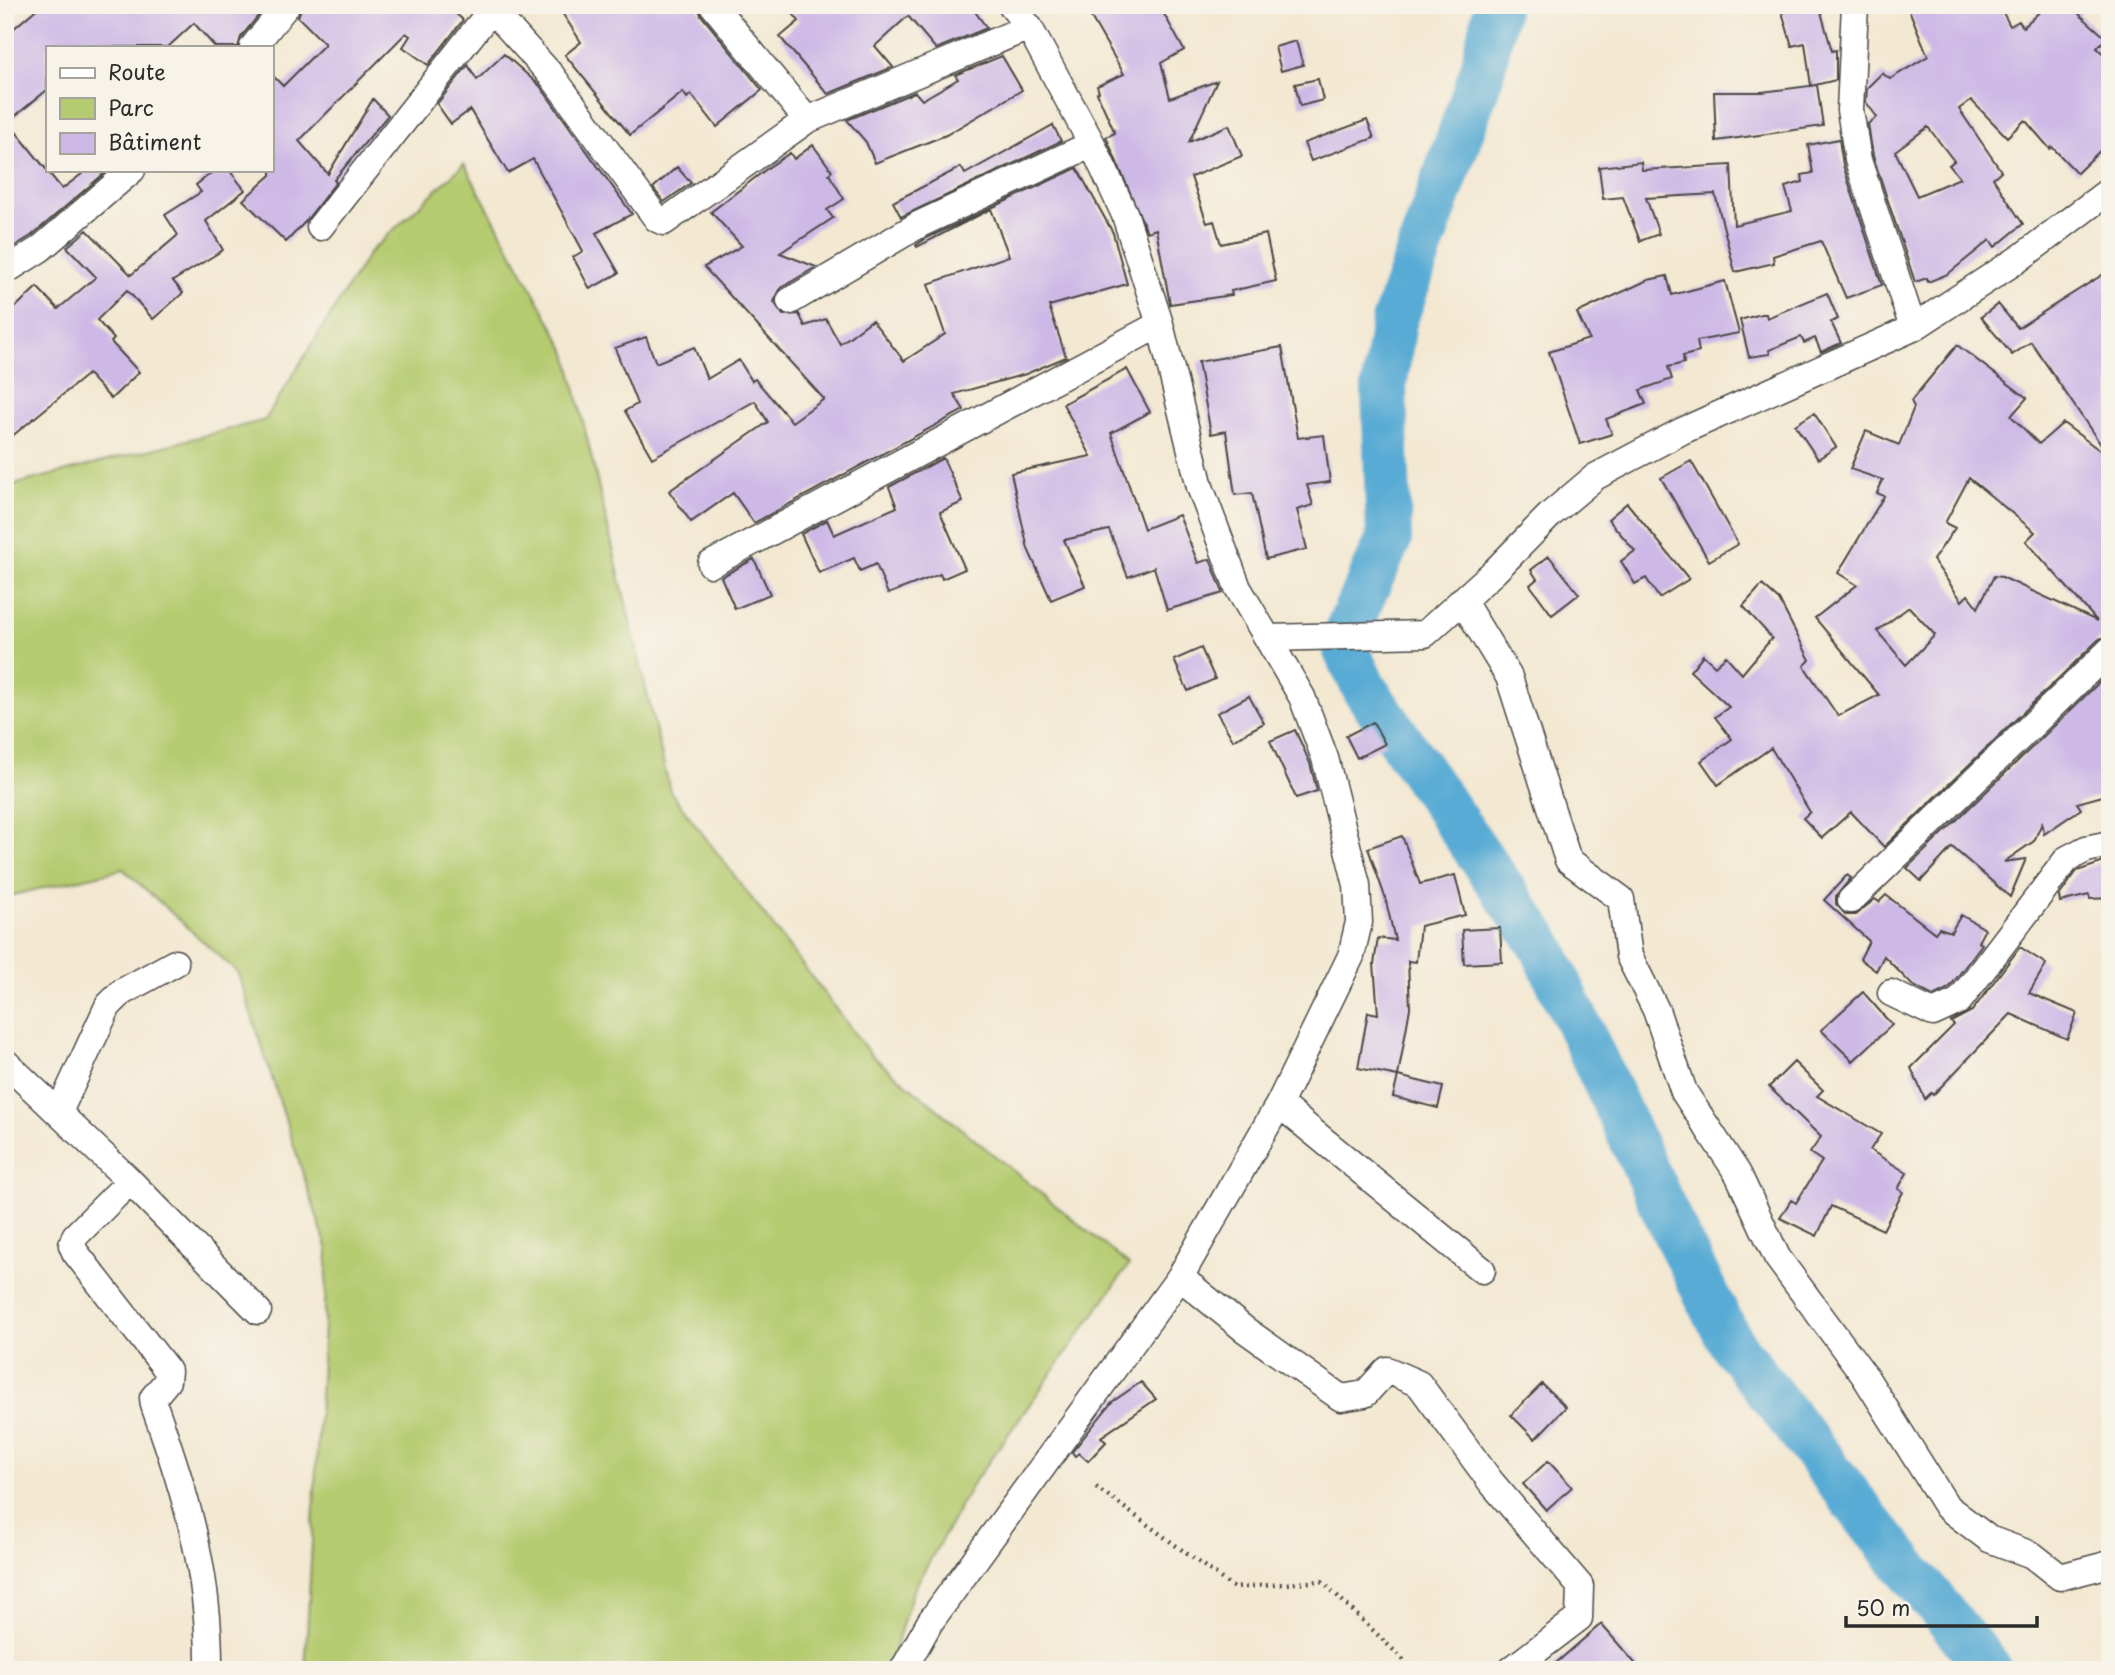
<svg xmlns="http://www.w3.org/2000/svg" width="2115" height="1675" viewBox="0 0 2115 1675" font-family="'Playpen Sans',sans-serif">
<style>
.green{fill:#b5cb6f;stroke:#707b4d;stroke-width:2}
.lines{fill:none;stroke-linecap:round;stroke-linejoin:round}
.river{stroke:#59abd4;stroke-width:46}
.building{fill:#ceb9e6;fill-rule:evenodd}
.minor-casing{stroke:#494744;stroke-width:29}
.path{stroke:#494744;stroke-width:4.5;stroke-dasharray:2 5;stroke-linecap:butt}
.minor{stroke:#fff;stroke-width:26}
</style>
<rect width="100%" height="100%" fill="#f7f3e8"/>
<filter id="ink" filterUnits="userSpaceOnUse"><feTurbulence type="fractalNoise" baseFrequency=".0143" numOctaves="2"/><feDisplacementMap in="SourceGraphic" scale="14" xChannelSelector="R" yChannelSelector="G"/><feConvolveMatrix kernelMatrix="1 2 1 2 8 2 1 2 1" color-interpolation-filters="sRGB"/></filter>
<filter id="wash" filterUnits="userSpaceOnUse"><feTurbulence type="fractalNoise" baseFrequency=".00686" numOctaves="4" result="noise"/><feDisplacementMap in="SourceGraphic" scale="28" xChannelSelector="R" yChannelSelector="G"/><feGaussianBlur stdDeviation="1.57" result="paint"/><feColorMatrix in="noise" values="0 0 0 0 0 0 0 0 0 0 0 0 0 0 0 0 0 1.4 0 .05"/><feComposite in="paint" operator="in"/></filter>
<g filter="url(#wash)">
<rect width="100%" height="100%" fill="#f3e8d2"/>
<!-- green -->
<path class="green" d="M464,164L567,353L670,791L871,1055L1129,1265L972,1485L913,1591L888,1670H305L328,1251L238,973L123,869L5,897V487L265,420L369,253Z"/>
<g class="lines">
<!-- river -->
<path class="river" d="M1497,5L1481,75L1394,322L1384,386L1389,539L1349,626L1346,651L1366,691L1542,946L1678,1239L1731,1343L1871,1524L1990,1670"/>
</g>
<g id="blocks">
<!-- building -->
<path class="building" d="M41,5H267L241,37L238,47H215L194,23L168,47H47V90L8,122L62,189L87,170L107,171L31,236L5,252V36Z
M302,5H446L463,20L428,65L403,47L410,36L406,33L299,141L328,174L373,99L388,115L334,180L336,182L305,222L286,242L243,200L271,175V74L283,86L325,44L298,17Z
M557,5H698L701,15L762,90L717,127L691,94L687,98L683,92L630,135L565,55L581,42Z
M786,5H970L987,28L936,49L908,16L875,46L893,67L828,94L780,37L799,21Z
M1084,5H1159L1184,50L1161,63L1170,98L1217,81L1189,142L1229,125L1242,156L1191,177L1207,223L1214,221L1221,244L1266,234L1276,281L1231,291L1232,295L1170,304L1156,229L1147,232L1106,137L1115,133L1097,93L1099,92L1097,86L1124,74Z
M1780,5H1819L1832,51L1836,50V80L1811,86L1805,43L1792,46Z
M1907,5H1999L2010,26L2019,21L2023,27L2047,5H2088L2079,14L2106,38L2097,48L2110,60V141L2077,173L2052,147L2050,149L2025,120L2007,137L1971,100L1959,109L2001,171L1993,178L2023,224L1995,247L1990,240L1948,274L1928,282L1927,278L1915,282L1873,156L1868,124L1877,117L1866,102L1867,88L1882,73L1890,79L1928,56ZM1928,127L1954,161L1949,165L1960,178L1917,196L1895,151Z
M1296,41L1303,65L1281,71L1275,47Z
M504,54L540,86L632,214L596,233L619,273L590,289L573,257L583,251L533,159L508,173L470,110L451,124L437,104L468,65L477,80Z
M1002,56L1022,90L946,135L875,163L866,142L847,120L915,92L922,100L958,79L955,75Z
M1318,79L1323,100L1300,106L1295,84Z
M1817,85L1823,126L1716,141L1714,92H1762Z
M1367,120L1374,138L1311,161L1304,143Z
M1053,125L1061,141L901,217L893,202L961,167L965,174Z
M1839,139L1843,165L1882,285L1846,298L1821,241L1773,256L1774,263L1735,272L1715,194L1646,198L1659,234L1640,241L1623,197L1603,199L1599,167L1641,162L1642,170L1731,165L1734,225L1792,211L1785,187L1803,182L1802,175L1813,173L1808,145Z
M813,145L832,171L829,174L844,199L827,210L833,218L780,253L816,267L781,288L774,302L783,315L799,314L805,326L826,319L840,344L872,320L904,361L945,334L928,284L1009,256L991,209L917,247L916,245L927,238L1077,168L1113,233L1127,284L1049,306L1066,357L1026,374L954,394L964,410L754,523L733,493L691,522L669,491L768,422L755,401L652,458L625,411L637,404L615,348L646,337L656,363L694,347L707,379L739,360L752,381L755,379L792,422L824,399L704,267L742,246L711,212L769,167L790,153L794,159Z
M677,167L691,183L664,202L653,188Z
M215,170H229L245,190L206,221L223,250L173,281L183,293L153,319L127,290L97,320L114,339L111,342L139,372L111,399L88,374L5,442V317L37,287L58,309L96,277L67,247L87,230L131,275L178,235L165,215L201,192L196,185Z
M2110,270V458L2031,342L2012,355L1981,317L1998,304L2018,328Z
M1667,276L1672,295L1725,281L1739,333L1697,341L1699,352L1683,356L1684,363L1668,367L1672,379L1640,390L1646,404L1606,419L1612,434L1580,444L1549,352L1589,339L1577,313L1648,280Z
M1827,293L1838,319L1831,322L1841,343L1821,352L1815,338L1804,343L1801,337L1769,350L1770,354L1749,357L1740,320L1761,314H1766L1767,318Z
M1957,345L2027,398L2011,416L2039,444L2063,423L2110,458V635L2099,639L1884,847L1851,812L1822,838L1803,818L1810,812L1771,748L1718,785L1701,761L1732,739L1715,717L1729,707L1690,671L1703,655L1715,666L1726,656L1742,674L1772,638L1743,606L1762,585L1779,600L1810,660L1804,666L1838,716L1879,695L1815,618L1857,585L1838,573L1884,496L1877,493L1883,480L1850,469L1866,431L1899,445L1914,407L1911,401ZM1969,478L2035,532L2026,541L2097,621L2002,577L1994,576L1978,608L1968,595L1962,601L1933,560L1955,528L1945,523ZM1909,607L1935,635L1906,665L1877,631Z
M1282,347L1298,438L1324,435L1330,482L1307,485L1313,505L1297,510L1307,549L1266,559L1252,493L1235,495L1226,431L1211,434L1198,362Z
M1127,369L1150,412L1111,433L1144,529L1179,515L1198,563L1210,559L1223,593L1167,610L1154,567L1128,577L1109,530L1064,540L1085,586L1051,600L1028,549L1011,473L1091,456L1063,404Z
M1814,413L1836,447L1818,459L1795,425Z
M943,458L963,502L940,512L965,569L942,579L940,574L888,594L876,564L860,571L854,558L819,573L801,534L827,520L834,535L897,507L889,487Z
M1691,461L1738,544L1709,561L1661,478Z
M1627,503L1689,579L1659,598L1646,578L1635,584L1621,561L1635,551L1608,519Z
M1549,556L1579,594L1552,615L1530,585L1537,579L1531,570Z
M754,559L770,594L735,609L721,577Z
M1201,648L1215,679L1188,691L1174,660Z
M2110,672V794L2077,803L2081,809L2044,834L2042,823L2034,841L2004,862L2026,859L2010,897L1952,847L1921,881L1907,868Z
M1249,696L1264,723L1233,740L1217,713Z
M1373,722L1385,744L1357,758L1346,736Z
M1295,730L1310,763L1317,791L1296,798L1270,741Z
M1402,836L1420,884L1455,875L1465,915L1420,926L1416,962L1408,961L1410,1008L1398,1076L1358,1068L1368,1012L1378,1014L1374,964L1378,938L1395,940L1385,897L1368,848Z
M2110,860V898L2090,899L2089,895L2060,902L2059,896L2077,871Z
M1847,875L1851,878L1836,896V904L1846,915H1855L1875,899L1879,902L1886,895L1935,933L1939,928L1951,932L1961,915L1985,929L1978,942L1982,944L1949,988L1933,996L1912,985L1884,956L1876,971L1860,959L1869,941L1824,900Z
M1500,928L1502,962L1464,964L1462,930Z
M2020,947L2046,964L2029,993L2077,1013L2067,1039L2011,1014L1933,1095L1931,1093L1925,1099L1911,1068L1954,1025L1951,1022L1972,1011Z
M1863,992L1892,1025L1853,1061L1821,1030Z
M1794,1062L1823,1090L1817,1096L1881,1134L1870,1150L1907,1173L1898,1189L1903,1192L1883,1230L1831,1206L1817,1236L1780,1218L1791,1200L1796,1203L1822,1161L1810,1153L1821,1137L1769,1087Z
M1398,1076L1443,1087L1438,1108L1393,1097Z
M1141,1382L1156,1399L1101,1437L1106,1442L1088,1461L1079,1453L1075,1456L1072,1452L1112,1402Z
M1542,1384L1566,1407L1535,1439L1511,1415Z
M1548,1461L1572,1487L1546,1510L1523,1484Z
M1601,1624L1641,1670H1548Z"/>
</g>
</g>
<g filter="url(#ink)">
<use href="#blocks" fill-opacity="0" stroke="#494744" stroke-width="2"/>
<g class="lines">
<defs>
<path id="minor" d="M488,5L552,76L657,219L664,222L807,120L1029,27
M713,5L807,120
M1855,5L1850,110L1858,160L1913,328
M253,47L287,5
M320,227L492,9
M5,271L40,249L132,170
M790,301L920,224L1092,144
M711,564L1160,324
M1462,600L1509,677L1568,860L1621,899L1629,956L1656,1010L1684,1092L1738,1174L1777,1257L1864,1375L1947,1507L1989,1539L2032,1555L2060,1577L2110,1564
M1269,638L1425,634L1495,571L1551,514L1595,477L1682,431L1913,328L2020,258L2110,190
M1851,900L2110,650
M1891,993L1933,1013L1959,1001L2067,859L2086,849L2110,844
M5,1062L130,1181L258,1311
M1279,1104L1482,1270
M59,1112L108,1006L122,992L175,963
M130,1181L75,1236L72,1245L75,1252L168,1371L167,1381L153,1398L154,1405C186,1494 210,1574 209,1670
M1180,1277L1244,1329L1341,1398L1365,1394L1387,1370L1419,1384L1491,1482L1580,1586L1579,1618L1511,1670
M903,1670L930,1622L1180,1277L1279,1104L1351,956L1359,922L1357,885L1325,758L1302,697L1238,588L1200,487L1160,324L1125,215L1092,144L1029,27L1011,5"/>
</defs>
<!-- minor casing -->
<use href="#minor" class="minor-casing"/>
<!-- path -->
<path class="path" d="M1096,1487L1234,1588L1322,1581L1414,1670"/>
<!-- minor -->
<use href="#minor" class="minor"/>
</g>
</g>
<!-- margin -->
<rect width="2115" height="1675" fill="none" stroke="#f7f3e8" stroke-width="28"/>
<!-- legend -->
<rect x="46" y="46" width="228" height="126" fill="#f7f3e8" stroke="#a5a39c" stroke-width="2"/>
<rect x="60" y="68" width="35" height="10" fill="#ffffff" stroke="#a5a39c" stroke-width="2"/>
<text x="108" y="80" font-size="21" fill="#2b2b2b">Route</text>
<rect x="60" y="98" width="35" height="21" fill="#b5cb6f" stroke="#a5a39c" stroke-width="2"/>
<text x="108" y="116" font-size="21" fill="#2b2b2b">Parc</text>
<rect x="60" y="133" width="35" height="21" fill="#ceb9e6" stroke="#a5a39c" stroke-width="2"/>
<text x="108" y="150" font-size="21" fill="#2b2b2b">Bâtiment</text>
<!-- scale -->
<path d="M1846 1616v10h191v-10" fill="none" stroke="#2b2b2b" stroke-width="3.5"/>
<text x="1856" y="1616" font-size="21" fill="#2b2b2b" stroke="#f7f3e8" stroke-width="5" paint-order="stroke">50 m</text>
</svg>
